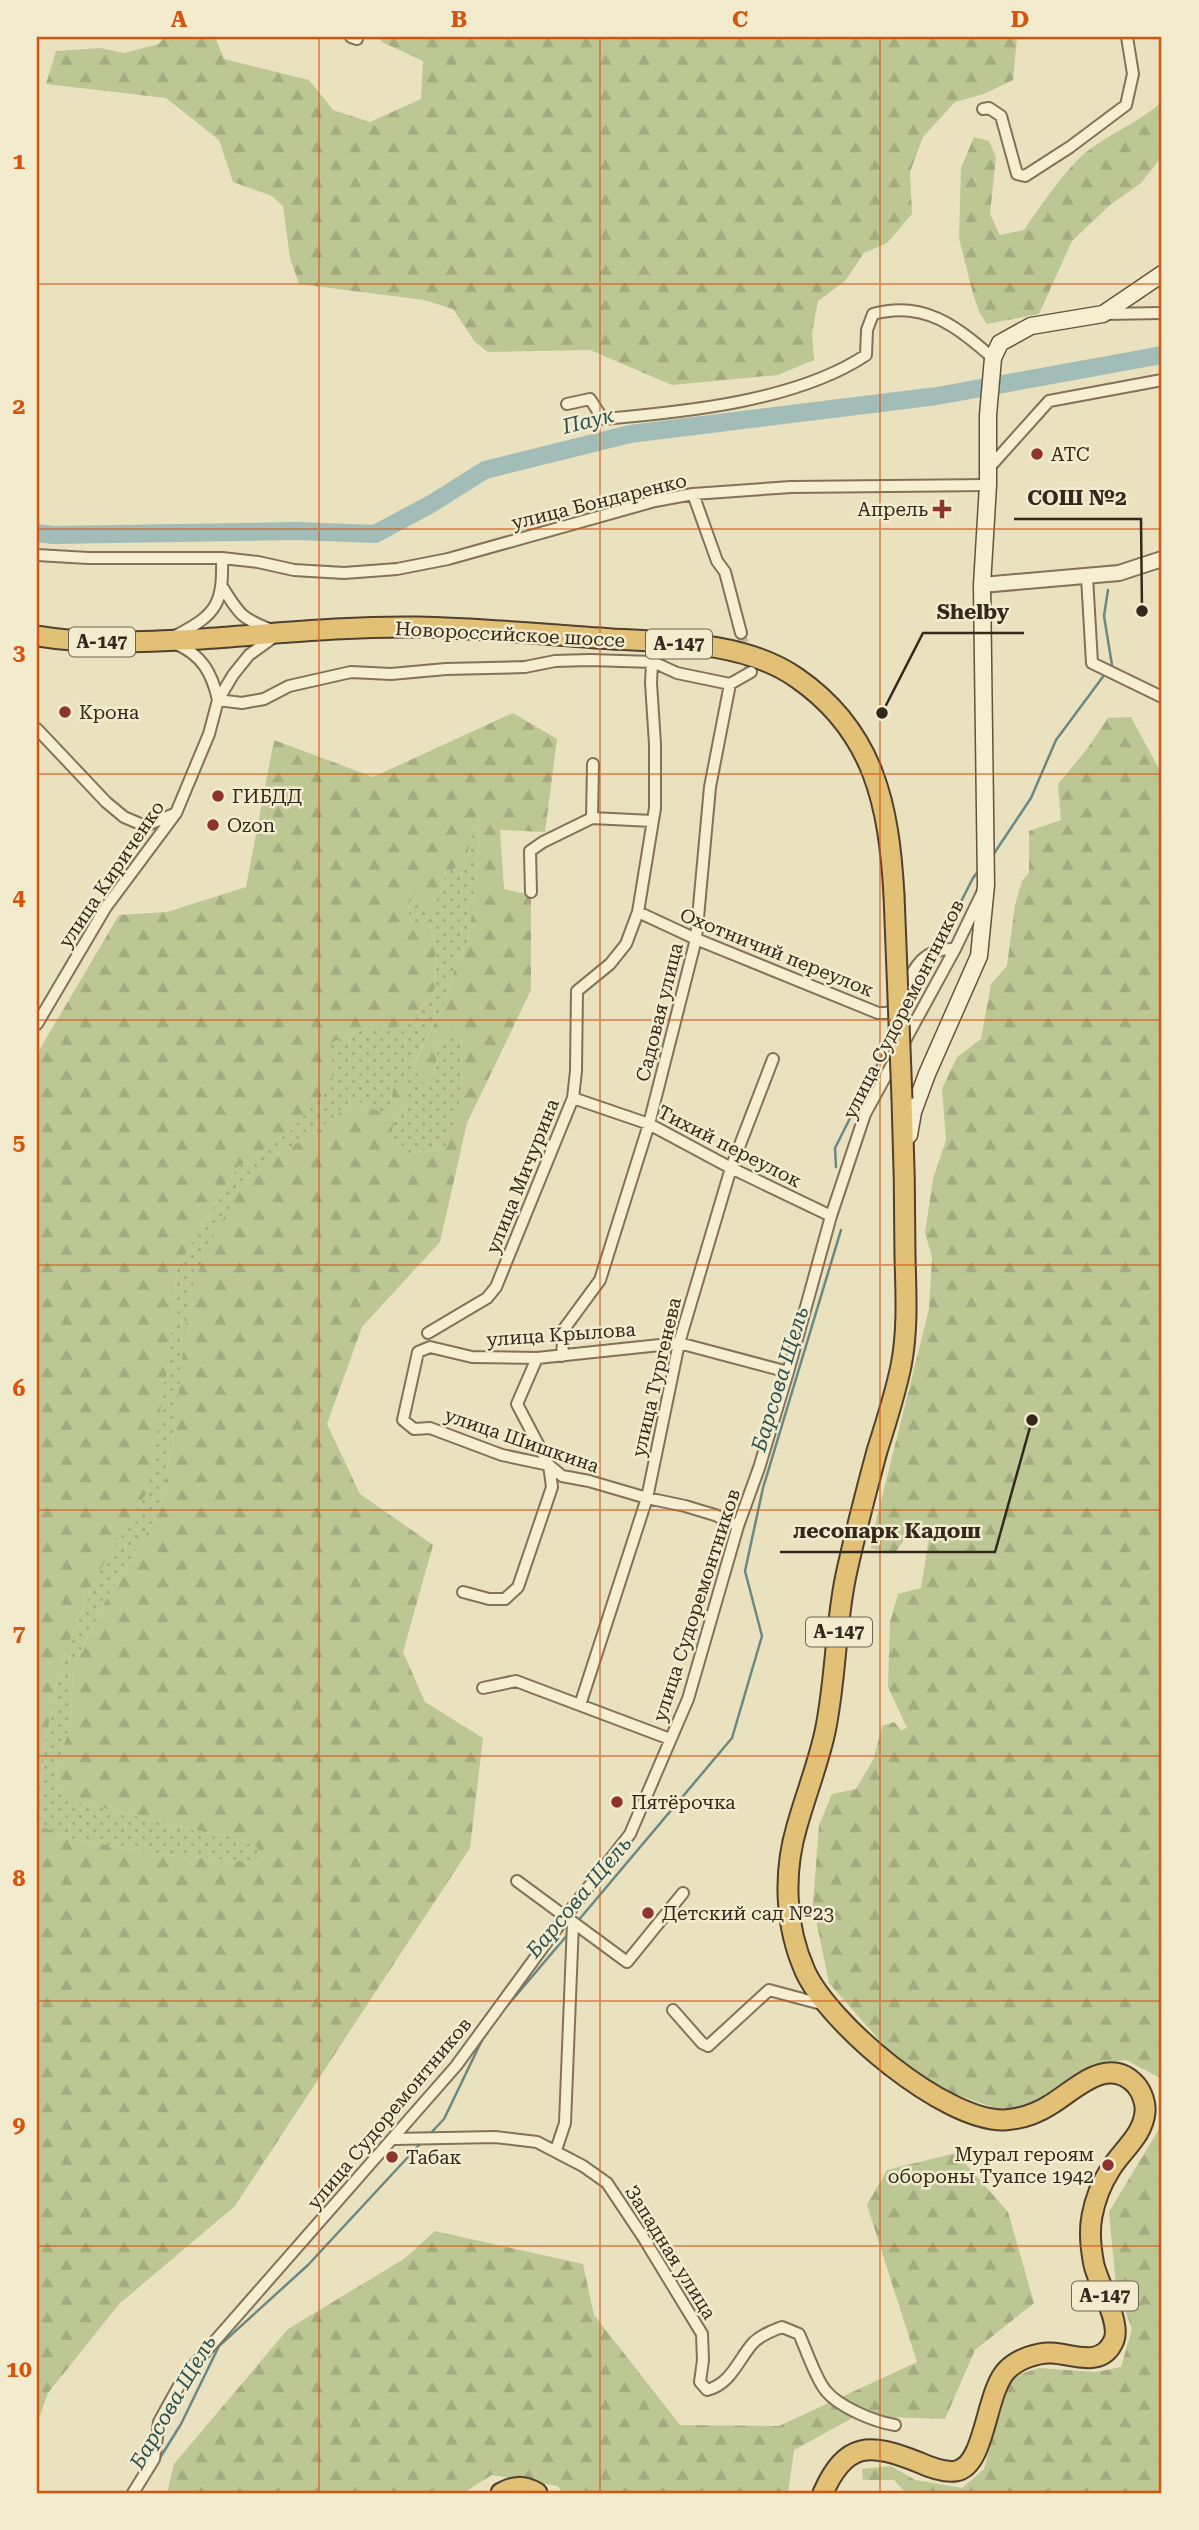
<svg xmlns="http://www.w3.org/2000/svg" width="1199" height="2530" viewBox="0 0 1199 2530" font-family="'Roboto Serif',serif">
<style>
.grass{fill:url(#grass-dots)}
.forest{fill:url(#forest-firs)}
.lines{fill:none;stroke-linecap:round;stroke-linejoin:round}
.stream{stroke:#6a8984;stroke-width:2.5}
.river{stroke:#a2bdb7;stroke-width:18}
.minor-tunnel{stroke:#c5bc9e;stroke-width:10;stroke-dasharray:10 5;stroke-linecap:butt}
.minor-casing{stroke:#827259;stroke-width:14}
.tertiary-casing{stroke:#827259;stroke-width:18}
.secondary-casing{stroke:#64533c;stroke-width:19}
.trunk-casing{stroke:#50402d;stroke-width:23}
.minor{stroke:#f6eed1;stroke-width:10}
.tertiary{stroke:#f6eed1;stroke-width:14}
.secondary{stroke:#f6eed1;stroke-width:16}
.trunk{stroke:#e2c076;stroke-width:19}
.trunk-bridge-casing{stroke:#50402d;stroke-width:23;stroke-linecap:butt}
.trunk-bridge{stroke:#e2c076;stroke-width:19}
.grid{fill:none;stroke:#d6540e;stroke-width:2;stroke-opacity:0.55}
.poi-dot{fill:#8d342c;stroke:#f2ebce;stroke-width:2.5}
.labels{text-anchor:middle;stroke-width:5;stroke-linejoin:round;paint-order:stroke}
.shield{fill:#f2ebce;stroke:#6c6351;stroke-width:2}
.shield-label{font-size:18px;font-weight:bold;fill:#32291c}
.poi-label{font-size:19px;fill:#32291c;stroke:#f2ebce;text-anchor:start}
.street-label{font-size:19px;fill:#32291c;stroke:#f2ebce}
.water-label{font-size:21px;font-style:italic;fill:#2c5151;stroke:#f2ebce}
.leader{fill:none;stroke:#32291c;stroke-width:2.5}
.callout-dot{fill:#32291c;stroke:#f2ebce;stroke-width:2.5}
.callout-label{font-size:21px;text-anchor:middle;font-weight:bold;fill:#32291c;stroke:#f2ebce;stroke-width:5;stroke-linejoin:round;paint-order:stroke}
.neatline{fill:none;stroke:#d6540e;stroke-width:2.5}
.grid-label{font-size:23px;text-anchor:middle;font-weight:bold;fill:#d6540e}
</style>
<defs>
<pattern id="grass-dots" width="8" height="8" patternUnits="userSpaceOnUse" patternTransform="scale(1.75)"><rect width="8" height="8" fill="#bdc794"/><path d="M2 2h.1M6 6h.1" fill="none" stroke="#a3ab7f" stroke-width="1.8" stroke-linecap="round"/></pattern>
<pattern id="forest-firs" width="22" height="20" patternUnits="userSpaceOnUse" patternTransform="scale(1.75)"><rect width="22" height="20" fill="#bdc794"/><path d="M5 1l3.5 6h-7zM16 11l3.5 6h-7z" fill="#a3ab7f"/></pattern>
</defs>
<rect width="100%" height="100%" fill="#eae1bf"/>
<!-- grass -->
<path class="grass" d="M479,824L477,874L468,941L455,967L445,1003L413,1064L434,1078L438,1043L451,1024L463,1041V1073L457,1126L445,1149L407,1153L389,1141L394,1122L404,1104L393,1089L389,1115L366,1107L355,1099L318,1131L276,1155L175,1427L159,1512L104,1604L73,1667L71,1722L59,1762L56,1783L79,1802L188,1829L234,1837L257,1847L262,1863L166,1855L73,1839L37,1825V1781L41,1779L46,1739L62,1660L97,1575L170,1348L177,1268L237,1168L292,1129L331,1043L378,1022L409,1023L436,987L435,945L429,922L412,932L408,911L411,883L441,892L446,873L466,862L473,828Z"/>
<!-- forest -->
<path class="forest" d="M164,37H215L224,59L309,80L333,110L370,122L421,99L423,61L382,42L379,37H1017L1013,80L984,94L955,102L923,137L910,172L912,214L887,243L864,253L845,281L818,301L812,333L814,360L778,375L672,385L590,350L488,352L475,342L453,309L424,300L299,284L290,258L283,206L272,196L233,182L219,140L166,98L46,84L56,51L100,48L124,53L159,44Z
M1162,102V156L1141,183L1110,205L1072,241L1039,314L987,324L980,314L973,294L959,238L961,168L974,137L989,141L996,157L990,214L1000,235L1024,230C1040,207 1065,170 1085,153C1109,134 1139,122 1162,102Z
M513,713L557,739L545,832L500,830L504,889L531,895V990L467,1123L440,1242L362,1327L327,1424L360,1494L433,1545L403,1652L425,1702L483,1738L470,1848L235,2206L119,2304L48,2393L37,2424V1825L73,1839L166,1855L262,1863L257,1847L234,1837L188,1829L79,1802L56,1783L59,1762L71,1722L73,1667L104,1604L159,1512L175,1427L189,1295L213,1236L240,1189L276,1155L318,1131L355,1099L366,1107L389,1114L393,1089L407,1076L404,1104L394,1122L390,1141L408,1153L445,1149L456,1126L463,1073V1042L451,1025L438,1043L434,1078L424,1084L413,1065L445,1003L455,967L468,941L477,874L479,825L473,828L466,862L446,873L441,892L432,909L419,905L411,885L408,911L412,931L429,921L435,945L436,987L409,1023L385,1031L378,1022L331,1043L333,1083L292,1129L237,1168L177,1268L170,1348L148,1490L97,1575L62,1660L46,1739L41,1779L37,1781V1054L119,915L167,912L246,887L274,740L373,777Z
M1131,717L1159,769L1162,811V2079L1126,2060L1094,2064L1059,2095L1012,2114L932,2086L889,2051L829,1983L813,1905L819,1825L832,1794L856,1789L874,1758L882,1726L894,1722L901,1730L907,1728L888,1687L890,1622L898,1594L921,1588L930,1531L910,1532L894,1554L871,1548V1541L929,1309L932,1257L925,1233L933,1179L946,1140L942,1089L957,1057L981,1039L991,984L1007,966L1015,905L1022,881L1029,873V831L1061,820L1058,784L1087,749L1108,718Z
M1162,2124V2493H906L894,2480H863L862,2469L891,2466L915,2480L962,2488L984,2469L1009,2378L1039,2368L1096,2372L1121,2367L1132,2329L1116,2285L1109,2212Z
M956,2153L1008,2212L1034,2303L975,2350L945,2419L856,2416L794,2450L788,2493H562L558,2486L492,2475L463,2493H167L174,2464L288,2329L404,2259L435,2231L583,2264L594,2315L680,2425L779,2426L917,2362L867,2205L887,2170Z"/>
<g class="lines">
<!-- stream -->
<path class="stream" d="M1108,590L1104,616L1112,665L1109,669
M993,855L1031,798L1056,740L1105,674
M938,947L973,878L979,870
M907,1006L933,956
M836,1167L835,1148L891,1037
M577,1922L732,1738L762,1636L745,1571L763,1488L841,1230
M501,2013L569,1933
M428,2136L444,2119L483,2038
M158,2461L181,2424L219,2346L308,2265L421,2143"/>
<!-- river -->
<path class="river" d="M37,533L53,535L297,531L375,534L431,504L485,470L630,434L937,396L1162,355"/>
<!-- minor-tunnel -->
<path class="minor-tunnel" d="M741,633L751,672"/>
<defs>
<path id="minor" d="M351,37L357,39
M983,109L989,108L1001,116L1017,174L1025,176L1070,147L1126,105L1133,74L1127,37
M1103,314L1162,313
M567,404L590,399L603,419C685,412 797,401 866,355L867,330L873,314C924,300 956,326 993,358
M988,469L1049,401L1162,380
M693,494L717,561L725,572L741,633
M37,555L88,558H222L258,562L294,570L344,573L397,569L448,559L655,501L693,494L791,487L988,485
M1087,577L1092,663L1162,697
M223,588C239,614 242,619 272,630
M177,635C218,614 223,602 222,558
M176,644C202,655 212,673 218,700
M730,684L751,672
M218,700L242,703L264,699L289,686L351,672L391,674L446,669L525,667L555,661L590,660L653,662L677,673L730,684
M37,729L106,802L124,817L145,826L174,814
M592,818L652,821
M531,892L530,851L543,842L592,818L593,764
M638,912L696,939L878,1013H887L892,1010C911,981 914,947 955,949
M37,1024L106,907L176,813L209,734L218,700L233,675L249,655L274,637
M573,1098L649,1124L731,1168L831,1216
M428,1333L487,1298L496,1287L573,1098L576,1071L577,991L610,964L626,944L638,912L655,808V744L651,683L653,641
M562,1356L564,1329L600,1280L649,1124L696,939L710,787L730,684
M738,1526L715,1515L685,1506L647,1498L589,1481L562,1476L549,1465L502,1455L430,1428L414,1429L403,1420L418,1352L430,1347L472,1357L537,1358L679,1343L788,1372
M463,1592L489,1599H505L518,1587L552,1487L549,1465L517,1404L537,1358
M483,1688L516,1681L670,1739
M580,1705L647,1498L679,1343L731,1168L773,1059
M517,1881L627,1962L683,1893
M673,2010L702,2043L708,2046L769,1990L825,2005
M394,2139L495,2137L537,2142L583,2166L607,2183L643,2237L702,2334L703,2360L700,2382L707,2390C731,2384 738,2360 753,2343C761,2335 771,2331 782,2327L799,2334C806,2349 816,2380 826,2391C839,2407 875,2422 895,2425
M556,2150L565,2123L573,1923
M133,2493L154,2459L159,2422L185,2375L456,2066L565,1917L630,1834L688,1699L738,1526L759,1468L788,1372L831,1216L865,1114L955,949L982,893"/>
<path id="tertiary" d="M982,585L1119,573L1162,559"/>
<path id="secondary" d="M909,1135L913,1112L927,1074L979,956L986,885L982,585L988,485V415L993,358L1000,343L1031,326L1103,314L1162,274"/>
<path id="trunk" d="M37,636C91,645 146,642 200,639C272,634 345,626 417,627C482,628 547,635 612,639C672,642 746,642 797,678C875,732 889,807 894,895
M501,2493C514,2486 523,2485 537,2493
M823,2493C846,2441 870,2443 918,2462C929,2467 944,2473 956,2471C986,2466 985,2392 1007,2370C1018,2359 1038,2352 1052,2353C1073,2354 1102,2369 1114,2340C1121,2322 1098,2283 1094,2265C1091,2250 1089,2231 1092,2216C1095,2200 1101,2184 1110,2170C1121,2151 1143,2136 1145,2112C1146,2104 1142,2092 1136,2085C1108,2054 1075,2090 1050,2105C1036,2114 1020,2119 1004,2120C944,2121 829,2024 805,1971C785,1926 783,1873 797,1826C806,1794 818,1764 825,1732C836,1680 835,1627 846,1575C855,1534 866,1492 877,1451C886,1423 895,1395 901,1366C908,1331 906,1293 905,1257C905,1205 904,1152 902,1099"/>
</defs>
<!-- minor casing -->
<use href="#minor" class="minor-casing"/>
<!-- tertiary casing -->
<use href="#tertiary" class="tertiary-casing"/>
<!-- secondary casing -->
<use href="#secondary" class="secondary-casing"/>
<!-- trunk casing -->
<use href="#trunk" class="trunk-casing"/>
<!-- minor -->
<use href="#minor" class="minor"/>
<!-- tertiary -->
<use href="#tertiary" class="tertiary"/>
<!-- secondary -->
<use href="#secondary" class="secondary"/>
<!-- trunk -->
<use href="#trunk" class="trunk"/>
<defs>
<path id="trunk-bridge" d="M894,895L902,1099"/>
</defs>
<!-- trunk-bridge casing -->
<use href="#trunk-bridge" class="trunk-bridge-casing"/>
<!-- trunk-bridge -->
<use href="#trunk-bridge" class="trunk-bridge"/>
</g>
<!-- grid -->
<path class="grid" d="M319,37V2493M600,37V2493M880,37V2493M37,284H1162M37,529H1162M37,774H1162M37,1020H1162M37,1265H1162M37,1510H1162M37,1756H1162M37,2001H1162M37,2246H1162"/>
<!-- markers -->
<g class="poi-dot">
<circle cx="1037" cy="454" r="7"/>
<path d="M938.5 498.5h7v7h7v7h-7v7h-7v-7h-7v-7h7z"/>
<circle cx="65" cy="712" r="7"/>
<circle cx="218" cy="796" r="7"/>
<circle cx="213" cy="825" r="7"/>
<circle cx="617" cy="1802" r="7"/>
<circle cx="648" cy="1913" r="7"/>
<circle cx="392" cy="2157" r="7"/>
<circle cx="1108" cy="2165" r="7"/>
</g>
<g class="labels">
<!-- shield labels -->
<g class="shield">
<rect x="69" y="627.5" width="66" height="29" rx="5"/>
<rect x="646" y="629.5" width="66" height="29" rx="5"/>
<rect x="806" y="1617.5" width="66" height="29" rx="5"/>
<rect x="1072" y="2281.5" width="66" height="29" rx="5"/>
</g>
<g class="shield-label">
<text x="102" y="648">А-147</text>
<text x="679" y="650">А-147</text>
<text x="839" y="1638">А-147</text>
<text x="1105" y="2302">А-147</text>
</g>
<!-- poi labels -->
<g class="poi-label">
<text x="1051" y="461">АТС</text>
<text x="928" y="516" text-anchor="end">Апрель</text>
<text x="79" y="719">Крона</text>
<text x="232" y="803">ГИБДД</text>
<text x="227" y="832">Ozon</text>
<text x="631" y="1809">Пятёрочка</text>
<text x="662" y="1920">Детский сад №23</text>
<text x="1094" y="2161" text-anchor="end">Мурал героям<tspan x="1094" dy="22">обороны Туапсе 1942</tspan></text>
<text x="406" y="2164">Табак</text>
</g>
<!-- street labels -->
<g class="street-label">
<text transform="translate(599 501) rotate(-14)" y="7">улица Бондаренко</text>
<text transform="translate(510 634) rotate(3)" y="7">Новороссийское шоссе</text>
<text transform="translate(111 874) rotate(-56)" y="7">улица Кириченко</text>
<text transform="translate(777 952) rotate(22)" y="7">Охотничий переулок</text>
<text transform="translate(903 1009) rotate(-63)" y="7">улица Судоремонтников</text>
<text transform="translate(659 1012) rotate(-76)" y="7">Садовая улица</text>
<text transform="translate(730 1146) rotate(27)" y="7">Тихий переулок</text>
<text transform="translate(522 1176) rotate(-68)" y="7">улица Мичурина</text>
<text transform="translate(561 1334) rotate(-4)" y="7">улица Крылова</text>
<text transform="translate(656 1377) rotate(-77)" y="7">улица Тургенева</text>
<text transform="translate(522 1440) rotate(19)" y="7">улица Шишкина</text>
<text transform="translate(696 1605) rotate(-72)" y="7">улица Судоремонтников</text>
<text transform="translate(389 2113) rotate(-50)" y="7">улица Судоремонтников</text>
<text transform="translate(671 2252) rotate(58)" y="7">Западная улица</text>
</g>
<!-- water labels -->
<g class="water-label">
<text transform="translate(588 421) rotate(-14)" y="7">Паук</text>
<text transform="translate(780 1379) rotate(-73)" y="7">Барсова Щель</text>
<text transform="translate(579 1897) rotate(-50)" y="7">Барсова Щель</text>
<text transform="translate(173 2402) rotate(-60)" y="7">Барсова Щель</text>
</g>
</g>
<!-- callouts -->
<path class="leader" d="M1142 611L1141 519H1014M882 713L923 633H1024M1032 1420L995 1552H780"/>
<g class="callout-dot">
<circle cx="1142" cy="611" r="7"/>
<circle cx="882" cy="713" r="7"/>
<circle cx="1032" cy="1420" r="7"/>
</g>
<g class="callout-label">
<text x="1077" y="505">СОШ №2</text>
<text x="973" y="619">Shelby</text>
<text x="887" y="1538">лесопарк Кадош</text>
</g>
<!-- border -->
<rect width="1199" height="2530" fill="none" stroke="#f2ebce" stroke-width="77"/>
<rect x="38" y="38" width="1122" height="2454" class="neatline"/>
<g class="grid-label">
<text x="179" y="27">A</text>
<text x="459" y="27">B</text>
<text x="740" y="27">C</text>
<text x="1020" y="27">D</text>
<text x="19" y="169">1</text>
<text x="19" y="414">2</text>
<text x="19" y="660">3</text>
<text x="19" y="905">4</text>
<text x="19" y="1150">5</text>
<text x="19" y="1396">6</text>
<text x="19" y="1641">7</text>
<text x="19" y="1886">8</text>
<text x="19" y="2132">9</text>
<text x="19" y="2377">10</text>
</g>
</svg>
